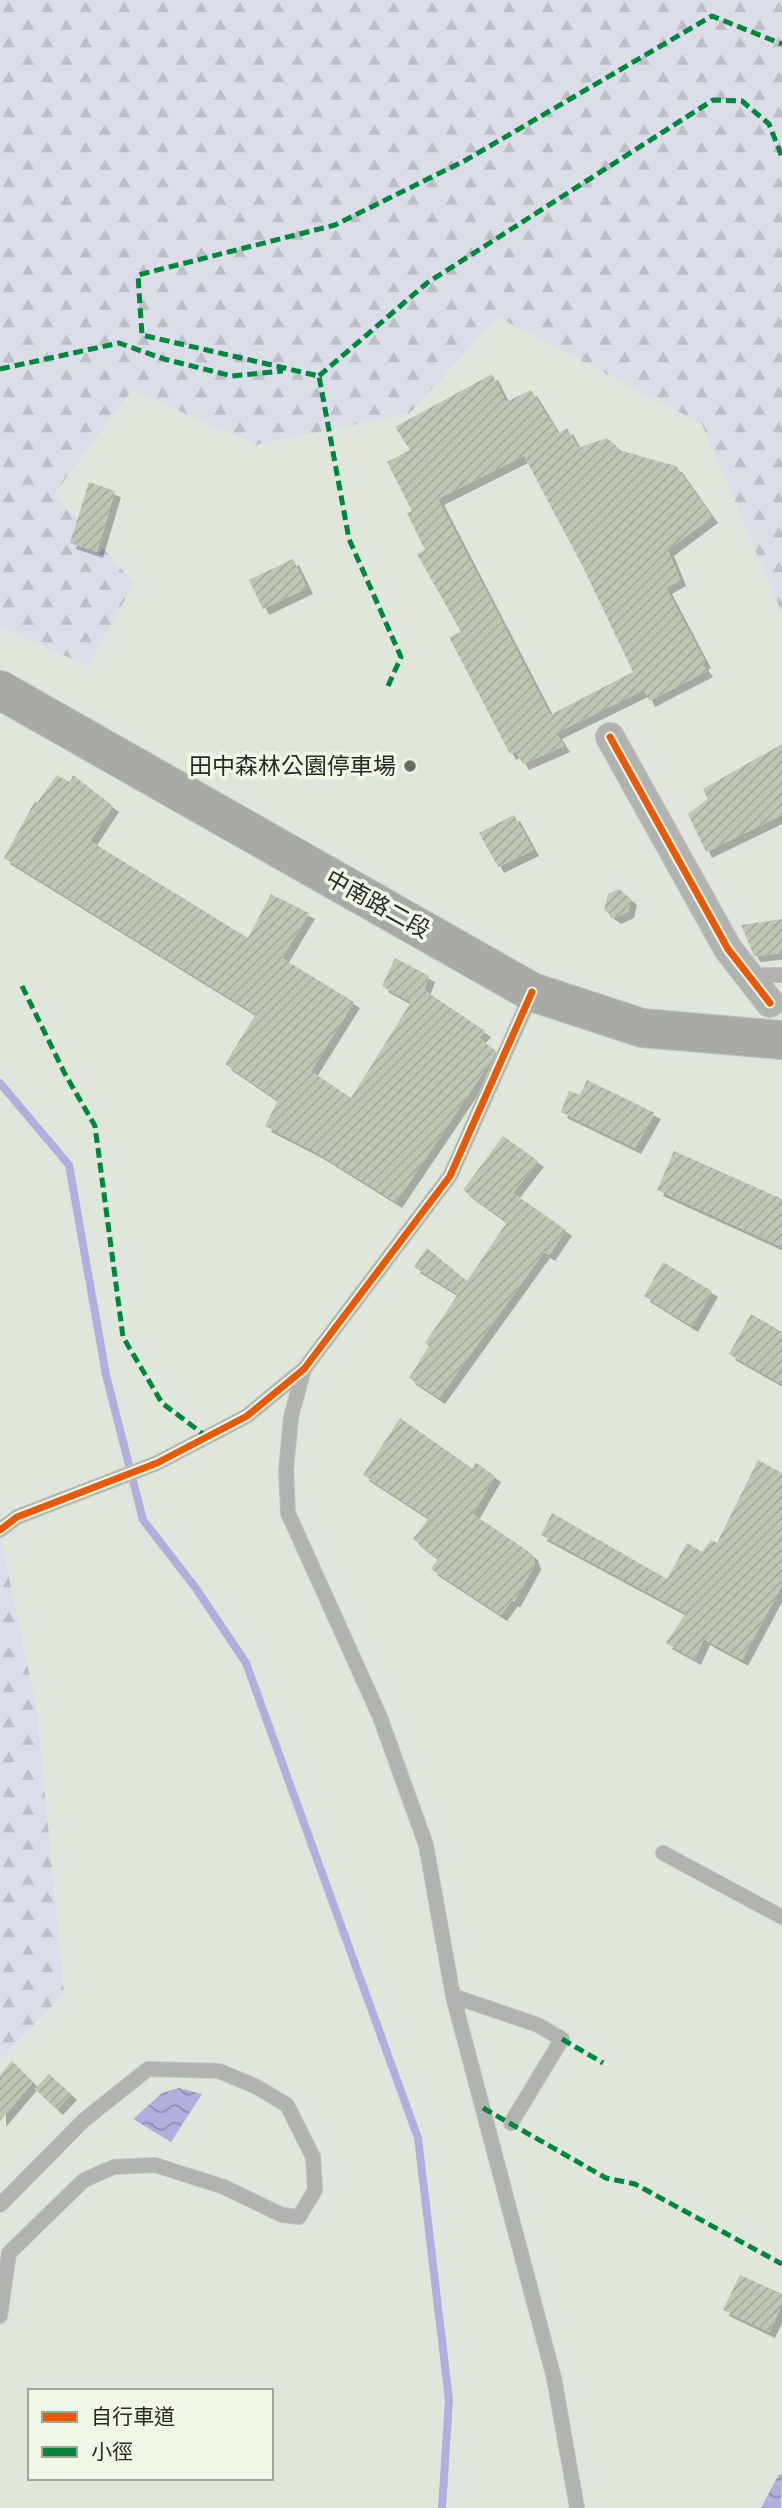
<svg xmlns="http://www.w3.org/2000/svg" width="782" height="2508" viewBox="0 0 782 2508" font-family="'Exo 2','Noto Sans TC',sans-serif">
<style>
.forest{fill:url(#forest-firs)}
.water{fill:url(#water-waves)}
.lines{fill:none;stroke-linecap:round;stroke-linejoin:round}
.stream{stroke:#b1afdd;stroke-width:8}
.building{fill:url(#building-hatch);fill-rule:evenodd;filter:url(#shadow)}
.lane-casing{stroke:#c0c3bc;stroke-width:16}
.street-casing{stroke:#c0c3bc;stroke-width:30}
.secondary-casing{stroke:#c0c3bc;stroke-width:40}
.lane{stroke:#b1b3b0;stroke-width:14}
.street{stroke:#b1b3b0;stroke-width:28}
.secondary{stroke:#a7aaa5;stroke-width:38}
.quiet{stroke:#00873e;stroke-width:5;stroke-dasharray:10 5;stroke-linecap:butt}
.cycleway-casing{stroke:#eff7e5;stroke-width:11}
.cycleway{stroke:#e8590c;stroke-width:7}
.poi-dot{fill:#686c64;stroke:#eff7e5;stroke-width:2.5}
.labels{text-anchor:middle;stroke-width:7;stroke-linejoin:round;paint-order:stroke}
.poi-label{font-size:23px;fill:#272a23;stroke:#eff7e5;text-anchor:end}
.street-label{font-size:23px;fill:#272a23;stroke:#eff7e5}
</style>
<defs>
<pattern id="forest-firs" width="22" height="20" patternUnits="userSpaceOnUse" patternTransform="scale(1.75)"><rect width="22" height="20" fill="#dbdde9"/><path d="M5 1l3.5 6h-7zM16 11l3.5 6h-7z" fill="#bcbec8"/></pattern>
<pattern id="water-waves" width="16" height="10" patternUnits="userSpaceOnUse" patternTransform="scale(1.75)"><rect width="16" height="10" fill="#b1afdd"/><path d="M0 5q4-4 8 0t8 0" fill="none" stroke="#908fb3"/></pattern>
<pattern id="building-hatch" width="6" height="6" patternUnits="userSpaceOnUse" patternTransform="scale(1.75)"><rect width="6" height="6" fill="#bec6b4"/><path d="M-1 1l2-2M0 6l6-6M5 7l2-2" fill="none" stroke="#a3aa9a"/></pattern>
<filter id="shadow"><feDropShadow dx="6" dy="6" stdDeviation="0" flood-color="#0004"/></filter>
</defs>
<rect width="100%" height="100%" fill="#e1e6dc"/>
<!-- forest -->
<path class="forest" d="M0,0H782V613L702,424L498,317L410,413L256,445L132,390L54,494L134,583L88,666L0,627Z
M0,1535L37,1711L64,1994L0,2060Z"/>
<!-- water -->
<path class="water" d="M179,2088L202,2094L171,2142L133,2119L162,2093Z
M779,2474L782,2475L781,2508H761Z"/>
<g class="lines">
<!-- stream -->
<path class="stream" d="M0,1083L69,1165L106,1375L143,1520L195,1587L246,1663L418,2138L449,2400L442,2508"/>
</g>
<!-- building -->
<path class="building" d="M492,374L506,402L531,390L558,434L567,428L578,448L607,438L622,451L676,466L712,517L668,550L680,580L666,588L705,662L702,664L707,671L649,701L644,690L556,733L564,746L523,764L515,751L510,754L449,637L461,632L417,554L425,550L407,513L412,511L387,462L410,450L395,427ZM524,456L584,569L633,672L550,715L438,499Z
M89,482L115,491L97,552L70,543Z
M293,559L307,588L263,609L249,580Z
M782,744V815L706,852L688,814L708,799L703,789Z
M57,775L70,782L73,775L113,806L90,841L248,938L271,894L309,913L282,958L354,1002L311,1071L351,1098L411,1002L382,986L395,958L429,976L424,990L485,1031L479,1038L496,1051L491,1061L396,1202L316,1152L265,1126L278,1100L225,1064L256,1014L4,858L35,801L37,803Z
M514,815L533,850L498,867L479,833Z
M619,889L631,899L628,912L615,918L604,910L608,894Z
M782,919V953L754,956L741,925Z
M587,1080L655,1113L635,1148L561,1112L569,1091L580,1095Z
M503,1136L538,1161L513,1193L566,1230L549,1255L544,1252L439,1398L409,1378L429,1346L425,1343L458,1294L414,1267L427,1248L467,1281L507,1222L463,1190Z
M674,1151L782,1199V1247L657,1190Z
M663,1262L712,1291L692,1326L644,1296Z
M751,1314L782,1332V1384L729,1354Z
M400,1418L473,1469L475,1462L495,1476L473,1514L532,1554L535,1564L514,1602L512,1600L501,1615L431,1569L438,1559L413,1539L429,1518L363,1475Z
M758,1460L782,1473V1585L742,1660L704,1639L695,1659L666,1643L686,1613L541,1535L552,1513L667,1579L687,1543L702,1552L711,1540L717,1543Z
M12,2061L33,2082L0,2121V2075Z
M49,2074L71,2094L57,2109L35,2089Z
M740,2275L782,2294V2305L769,2332L723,2310Z"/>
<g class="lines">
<defs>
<path id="lane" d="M767,991L764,975H782
M304,1369L291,1417L286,1470L288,1513L380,1717L426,1845L453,1996L554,2378L577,2508
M0,1530L17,1517L157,1463L247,1416L304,1369L450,1176L532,993
M663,1853L782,1917
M453,1996L538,2025L562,2039L511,2123
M0,2205L84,2120L148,2069L219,2071L255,2086L287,2105L313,2157L315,2190L299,2217L282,2215L224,2187L155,2165L114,2167L84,2180L9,2253L0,2316"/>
<path id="street" d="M610,737L728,949L770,1003"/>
<path id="secondary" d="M0,690L532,992L642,1028L782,1040"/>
</defs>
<!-- lane casing -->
<use href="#lane" class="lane-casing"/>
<!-- street casing -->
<use href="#street" class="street-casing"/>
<!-- secondary casing -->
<use href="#secondary" class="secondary-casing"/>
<!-- lane -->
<use href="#lane" class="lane"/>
<!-- street -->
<use href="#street" class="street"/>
<!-- secondary -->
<use href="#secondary" class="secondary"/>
<!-- quiet -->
<path class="quiet" d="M0,369L119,343L164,359L232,376L283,371
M319,376L427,283L713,100L742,101L769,124L782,157
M388,686L401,657L349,539L319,376L142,335L138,275L335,225L466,160L712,16L782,44
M22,986L65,1074L95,1126L123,1337L162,1403L207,1437
M562,2039L603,2063
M483,2108L606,2178L635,2184L782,2264"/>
<defs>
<path id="cycleway" d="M610,737L728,949L770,1003
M0,1530L17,1517L157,1463L247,1416L304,1369L450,1176L532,992"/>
</defs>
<!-- cycleway casing -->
<use href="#cycleway" class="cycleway-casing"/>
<!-- cycleway -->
<use href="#cycleway" class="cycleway"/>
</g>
<!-- markers -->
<circle class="poi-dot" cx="410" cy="766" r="7"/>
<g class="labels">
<!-- poi labels -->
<g class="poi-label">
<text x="396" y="774">田中森林公園停車場</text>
</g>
<!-- street labels -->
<g class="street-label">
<text transform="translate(378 904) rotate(29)" y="8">中南路二段</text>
</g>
</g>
<!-- legend -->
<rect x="28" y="2389" width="245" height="91" fill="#eff7e5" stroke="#9fa597" stroke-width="2"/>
<rect x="42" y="2412" width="35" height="10" fill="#e8590c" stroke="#9fa597" stroke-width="2"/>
<text x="91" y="2424" font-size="21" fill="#272a23">自行車道</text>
<rect x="42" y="2447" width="35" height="10" fill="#00873e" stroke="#9fa597" stroke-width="2"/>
<text x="91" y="2459" font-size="21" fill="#272a23">小徑</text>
</svg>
